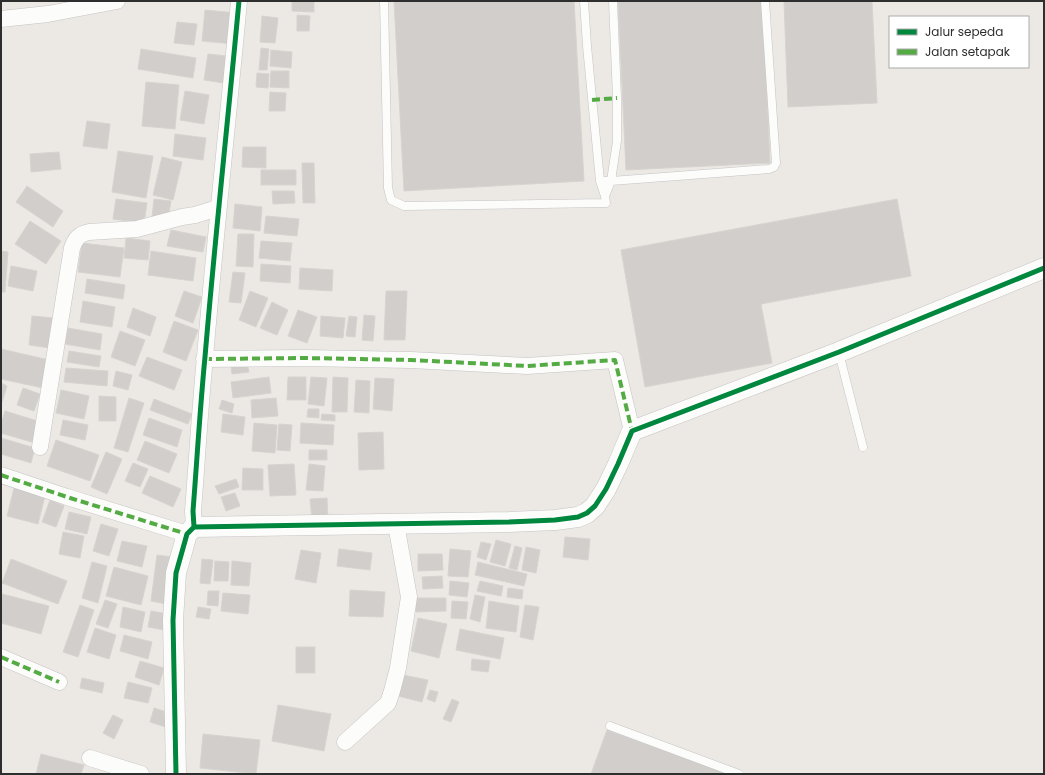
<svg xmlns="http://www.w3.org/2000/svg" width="1045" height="775" viewBox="0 0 1045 775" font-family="Poppins,sans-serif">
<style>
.building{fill:#d1cecb;stroke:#d7d4d0}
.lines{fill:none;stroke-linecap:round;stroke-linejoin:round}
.service-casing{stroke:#c5c4c5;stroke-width:9}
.minor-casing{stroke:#c5c4c5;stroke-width:17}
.tertiary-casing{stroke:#c5c4c5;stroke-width:21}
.service{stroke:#fcfcfb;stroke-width:8}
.minor{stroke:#fcfcfb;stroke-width:16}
.tertiary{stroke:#fcfcfb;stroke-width:20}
.quiet{stroke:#54ab44;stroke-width:4;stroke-dasharray:8 4;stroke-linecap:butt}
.cycleway-casing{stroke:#fff;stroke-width:8}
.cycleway{stroke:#00873e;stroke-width:5}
</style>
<rect width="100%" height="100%" fill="#ece8e4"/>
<!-- building -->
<path class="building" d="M292,1H314V12L292,11Z
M394,1H574L584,181L404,191Z
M618,1H763L770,163L626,170Z
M784,1H872L877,103L788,107Z
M205,10L237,13L234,44L202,41Z
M297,15L310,16L309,31H297Z
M262,16L278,18L275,43L260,42Z
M177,22L197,24L194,45L174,43Z
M261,48L269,49L267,70H259Z
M141,49L196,58L193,78L138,69Z
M271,50L292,52L291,68L270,66Z
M208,54L227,56L223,83L204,80Z
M271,71H289V88L270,87Z
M257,73L269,74L268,88L256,87Z
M146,82L179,85L175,129L142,126Z
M185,91L209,95L204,124L180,120Z
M270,92L286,93L285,111H269Z
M87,121L110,124L107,149L83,146Z
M175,134L206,138L203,160L173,156Z
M243,147H266V168L242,167Z
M118,151L153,156L146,198L112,192Z
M59,152L61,169L31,172L30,154Z
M162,157L182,162L173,200L153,195Z
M302,163H314L315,203H303Z
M261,170H296V185H261Z
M27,186L63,211L53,227L16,202Z
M272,191H294L295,203L273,204Z
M116,199L147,203L144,223L113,219Z
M154,199L171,201L168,219L152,217Z
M897,199L911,276L761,304L772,363L645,387L621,250Z
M235,204L262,207L260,231L233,228Z
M266,216L299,219L297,236L264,233Z
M30,221L61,241L46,264L15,244Z
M171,230L206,237L203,252L167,246Z
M238,234H254L253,267L236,266Z
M126,238L150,241L148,260L124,258Z
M261,241L292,243L290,261L259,258Z
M82,243L124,248L120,277L78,272Z
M1,251L8,252L5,292H1Z
M151,251L196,258L193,281L148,275Z
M261,264L291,266L290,283L260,281Z
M11,266L37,271L33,291L8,286Z
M300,268L333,270L332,291L299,289Z
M233,272L245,273L241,303L229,302Z
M87,279L125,285L123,299L85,293Z
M184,291L202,297L193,323L175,316Z
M250,291L268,298L256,327L239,320Z
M386,291H407L405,340H384Z
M83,301L115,307L112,327L80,322Z
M272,302L288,310L277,335L260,328Z
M133,308L156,317L150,336L127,327Z
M298,310L317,317L307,343L288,336Z
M364,315L375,316L373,341L362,340Z
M32,316L54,318L50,348L29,345Z
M321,316L345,318L343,338L320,336Z
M349,316L357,317L355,337L346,336Z
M174,321L198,330L186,361L163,352Z
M68,328L102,334L100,350L65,344Z
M120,331L145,340L135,366L111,357Z
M1,349L49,360L43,388L1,379Z
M69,351L101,356L99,367L67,362Z
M147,357L182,370L174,390L139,376Z
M247,363L249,372L232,374L231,366Z
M66,368L108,371L107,386L64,382Z
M116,371L132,375L128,390L113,386Z
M269,377L271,393L233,398L231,382Z
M288,377H306V400H287Z
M311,377L327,378L324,406L308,404Z
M333,377L348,378L347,412H332Z
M375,378L394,379L392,411L373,409Z
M356,380L370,381L369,413L354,412Z
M1,383L7,386L2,402H1Z
M23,388L40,394L34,411L17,405Z
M61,390L89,396L84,419L56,413Z
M99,396L116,397V421H99Z
M129,398L144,403L128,452L114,448Z
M276,398L278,416L252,418L251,400Z
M154,399L192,414L188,424L150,410Z
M222,400L234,404L232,413L219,409Z
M308,409H319V418L307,417Z
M5,411L41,422L35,443L1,433V424Z
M223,414L245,417L243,435L221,432Z
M322,414L335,415V421L321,420Z
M149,418L182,430L177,447L143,435Z
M63,420L88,425L85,440L60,435Z
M254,423L277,425L275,453L252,451Z
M301,423L334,425L333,445L300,443Z
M279,424L292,425L290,451L277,450Z
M383,432L384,469L359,470L358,433Z
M1,438L35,448L31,463L1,454Z
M56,440L99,455L90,481L47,466Z
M145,441L177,454L169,473L137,460Z
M309,450H327V460H309Z
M106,452L122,459L107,494L91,487Z
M133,463L148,469L140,487L125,481Z
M294,464L296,495L270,496L268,465Z
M309,464L325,466L323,491L306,490Z
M243,468L263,469V490H242Z
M150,476L181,489L173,507L142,493Z
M236,479L239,487L219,494L215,486Z
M14,488L45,496L38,524L7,516Z
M235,493L240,506L226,511L221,497Z
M327,498L328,520L312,521L310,499Z
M50,500L64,506L56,527L42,522Z
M69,512L91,517L87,534L65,529Z
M101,524L118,529L109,556L93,551Z
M63,532L84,536L80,558L59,554Z
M565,537L590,539L588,560L563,557Z
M496,540L511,544L505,566L490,562Z
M122,541L147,546L142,567L117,561Z
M481,542L491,544L486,560L477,557Z
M515,546L522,548L517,570L509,568Z
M526,547L540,550L536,573L522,570Z
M339,549L372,553L370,570L337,566Z
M450,549L471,551L468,577L448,576Z
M301,550L321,553L316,583L295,579Z
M418,554H442L443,570L418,571Z
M157,555L173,557L166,604L151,601Z
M11,559L67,581L58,604L2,583Z
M202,559L213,560L210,584L200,583Z
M215,561L229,562L228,581H214Z
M232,561L251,563L249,586L231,585Z
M92,562L107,566L98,603L82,598Z
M478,562L527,574L524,586L475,575Z
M114,567L148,576L141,605L106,596Z
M442,576L443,588L423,589L422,577Z
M450,581L469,583L467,597L449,595Z
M480,581L503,586L501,596L477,591Z
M508,588L523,590L522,599L507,597Z
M350,590L385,592L383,617L349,616Z
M208,591H219L218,606L207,605Z
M223,593L250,595L248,614L221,611Z
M2,594L49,606L41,634L1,623Z
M475,595L485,597L480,622L470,619Z
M415,598H446V611L416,612Z
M105,600L117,604L108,628L96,624Z
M452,601L468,602L466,619L451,618Z
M489,601L519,606L516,632L486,628Z
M80,605L94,610L78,657L63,652Z
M525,605L539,607L533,640L520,637Z
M123,607L145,612L141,632L120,627Z
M198,607L211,609L209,619L196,617Z
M151,611L168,614L164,630L148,627Z
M418,618L447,624L439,658L411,651Z
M95,628L116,635L109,659L87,652Z
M460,629L504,638L500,659L456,650Z
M124,635L152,642L148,659L120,651Z
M296,647H315V673H296Z
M472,659L490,661L488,672L471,670Z
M140,661L164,668L159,685L135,677Z
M403,675L428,680L422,702L398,696Z
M82,678L104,683L102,693L80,688Z
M128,682L152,688L148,703L124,698Z
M430,690L438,692L435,702L427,699Z
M452,699L459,702L451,722L443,719Z
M278,705L331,714L324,751L272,741Z
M154,708L173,714L169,728L150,722Z
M113,715L123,720L114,739L103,733Z
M607,730L730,774H591Z
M203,734L260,740L256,774L200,768Z
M41,754L84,765L81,774H36Z"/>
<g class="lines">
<defs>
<path id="service" d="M384,1L388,188L391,200L404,206L606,203L605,196L600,181L587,46L584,1
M600,181H611L769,169L774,167L776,163L765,1
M605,196L611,181L617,141V98L613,1
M839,353L863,447
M610,726L739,774"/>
<path id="minor" d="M1,19L48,14L117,1
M204,359L304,358L411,360L527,366L615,360L632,431
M40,447L72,248C75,239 79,234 89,232L137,229L182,217L195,215L218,208
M1,475L67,497L187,534
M194,527L193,511C197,460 200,408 205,357C215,238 228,120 239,1
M1,657L59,682
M345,742L388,703L392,691L398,668L409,597L396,524
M90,758L141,774"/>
<path id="tertiary" d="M176,774L173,620L176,573L187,534L194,527L509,522L555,520L578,517L587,513L595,506L606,489L618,464L632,431L839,352L1044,268"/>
</defs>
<!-- service casing -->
<use href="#service" class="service-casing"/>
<!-- minor casing -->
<use href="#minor" class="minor-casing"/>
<!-- tertiary casing -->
<use href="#tertiary" class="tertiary-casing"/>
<!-- service -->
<use href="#service" class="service"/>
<!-- minor -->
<use href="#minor" class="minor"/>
<!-- tertiary -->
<use href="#tertiary" class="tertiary"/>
<!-- quiet -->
<path class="quiet" d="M592,100L617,98
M204,359L304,358L411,360L527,366L615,360L632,431
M1,475L67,497L187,534
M1,657L59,682"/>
<defs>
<path id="cycleway" d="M194,527L193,511C197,460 200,408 205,357C215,238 228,120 239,1
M176,774L173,620L176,573L187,534L194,527L509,522L555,520L578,517L587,513L595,506L606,489L618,464L632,431L839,352L1044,268"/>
</defs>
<!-- cycleway casing -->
<use href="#cycleway" class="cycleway-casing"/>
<!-- cycleway -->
<use href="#cycleway" class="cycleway"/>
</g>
<!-- border -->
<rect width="1045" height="775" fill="none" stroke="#2e2e2e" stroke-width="4"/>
<!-- legend -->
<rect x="889" y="16" width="140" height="52" fill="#ffffff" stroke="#ababab"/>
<rect x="897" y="29" width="20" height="6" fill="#00873e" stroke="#ababab"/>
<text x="925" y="36" font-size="12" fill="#2e2e2e">Jalur sepeda</text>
<rect x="897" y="49" width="20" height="6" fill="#54ab44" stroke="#ababab"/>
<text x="925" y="56" font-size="12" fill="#2e2e2e">Jalan setapak</text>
</svg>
